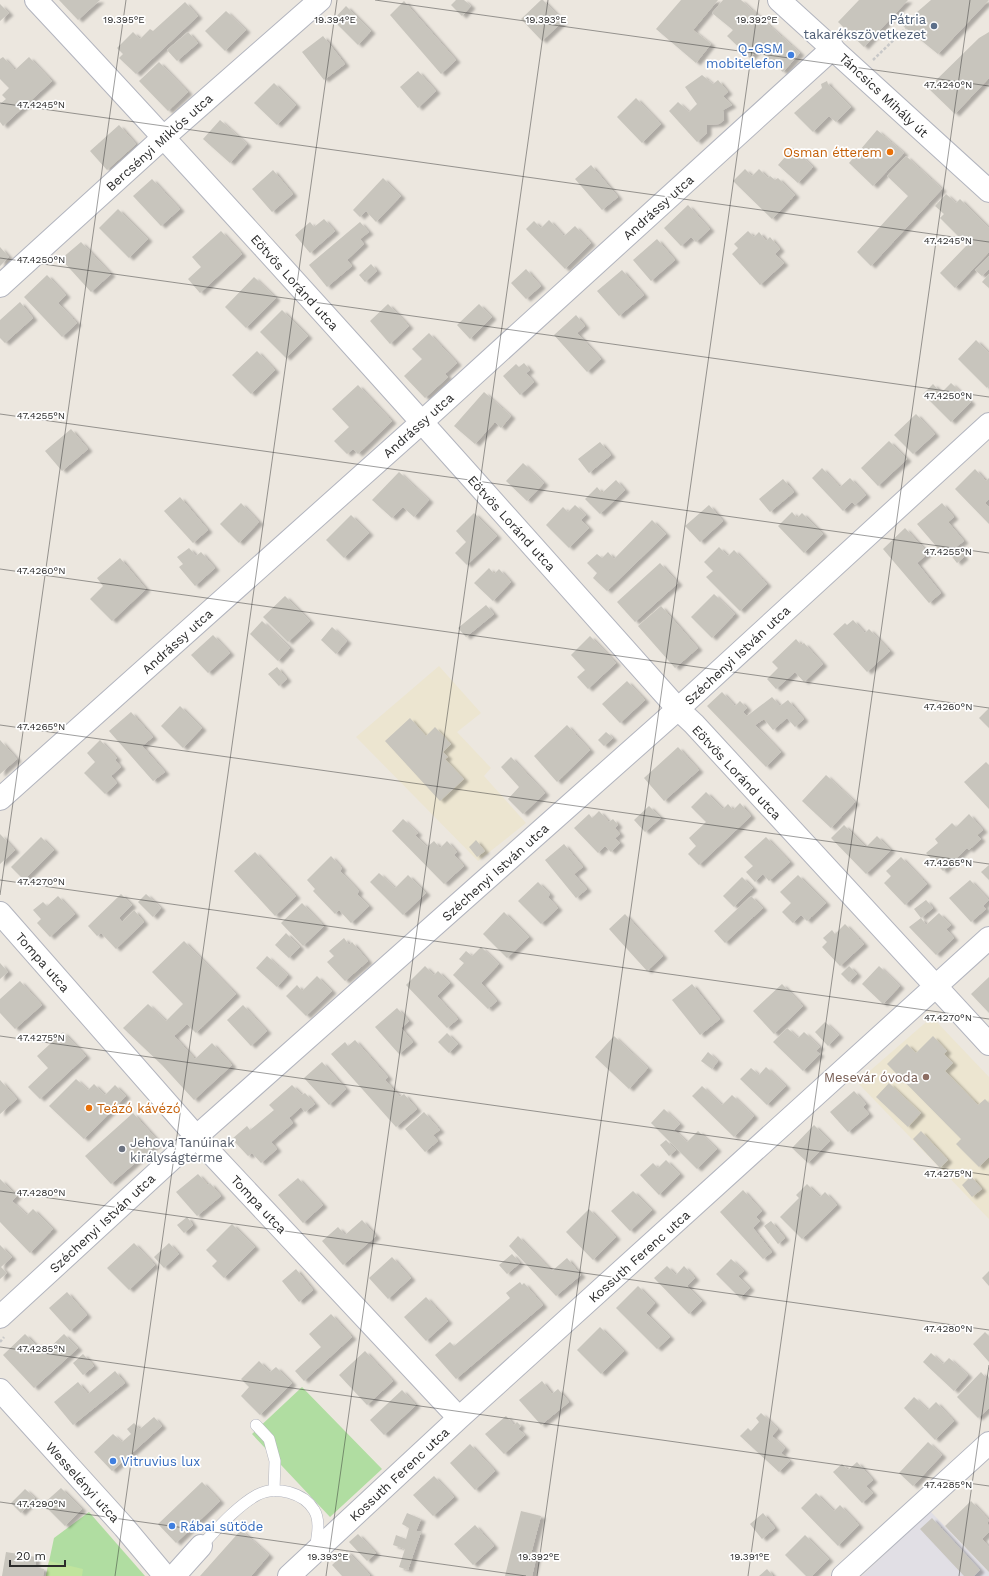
<svg xmlns="http://www.w3.org/2000/svg" width="989" height="1576" viewBox="0 0 989 1576" font-family="'Work Sans',sans-serif">
<style>
.industrial{fill:#e1dfe5}
.education{fill:#ece5d0}
.green{fill:#b0dda1}
.pitch{fill:#c0e49d}
.building{fill:#c8c5bd;filter:url(#shadow)}
.lines{fill:none;stroke-linecap:round;stroke-linejoin:round}
.service-casing{stroke:#b2b4be;stroke-width:12}
.minor-casing{stroke:#b2b4be;stroke-width:24}
.tertiary-casing{stroke:#b2b4be;stroke-width:24}
.path{stroke:#c8c8c8;stroke-width:2.5;stroke-dasharray:3 2;stroke-linecap:butt}
.service{stroke:#fff;stroke-width:11}
.minor{stroke:#fff;stroke-width:22}
.tertiary{stroke:#fff;stroke-width:22}
.ticks{fill:none;stroke:#2b2b2b;stroke-width:1;stroke-opacity:0.45}
.service-dot{fill:#5c6f8a;stroke:#fff;stroke-width:1.5}
.shop-dot{fill:#3f7fe0;stroke:#fff;stroke-width:1.5}
.food-dot{fill:#e8710a;stroke:#fff;stroke-width:1.5}
.education-dot{fill:#8d6e63;stroke:#fff;stroke-width:1.5}
.worship-dot{fill:#6b7280;stroke:#fff;stroke-width:1.5}
.labels{text-anchor:middle;stroke-width:3.5;stroke-linejoin:round;paint-order:stroke}
.service-label{font-size:13px;fill:#4e5e75;stroke:#fff;text-anchor:end}
.shop-label{font-size:13px;fill:#366cbe;stroke:#fff;text-anchor:start}
.street-label{font-size:13px;fill:#2b2b2b;stroke:#fff}
.food-label{font-size:13px;fill:#c56008;stroke:#fff;text-anchor:end}
.education-label{font-size:13px;fill:#785e54;stroke:#fff;text-anchor:end}
.worship-label{font-size:13px;fill:#5b616d;stroke:#fff;text-anchor:start}
.ticks-label{font-size:10px;text-anchor:middle;fill:#2b2b2b;stroke:#fff;stroke-width:3.5;stroke-linejoin:round;paint-order:stroke}
</style>
<defs>
<filter id="shadow"><feDropShadow dx="4.5" dy="2.5" stdDeviation="1" flood-color="#0004"/></filter>
</defs>
<rect width="100%" height="100%" fill="#ece7df"/>
<!-- industrial -->
<path class="industrial" d="M930,1511L989,1572V1576H862Z"/>
<!-- education -->
<path class="education" d="M439,666L481,713L457,732L491,768L484,776L526,823L478,861L356,737Z
M932,1017L989,1077V1219L857,1082Z"/>
<!-- green -->
<path class="green" d="M302,1387L382,1469L330,1517L252,1434Z
M89,1512L145,1576H46L54,1538Z"/>
<!-- pitch -->
<path class="pitch" d="M49,1561L83,1569L82,1576H46Z"/>
<!-- building -->
<path class="building" d="M59,0H100L78,20Z
M456,0H464L471,6L462,16L451,5Z
M541,0H543L563,21L542,41L521,19Z
M681,0H718L693,30L711,44L696,63L656,29Z
M723,0H741L800,53L783,72L758,49L750,58L727,36L733,30L712,13Z
M859,0H908L864,47L838,22Z
M931,0H989L938,54L902,25Z
M404,1L456,60L441,74L390,15Z
M185,2L198,16L136,74L119,58L123,54L117,48L133,32L140,39L150,29L153,31Z
M0,4L9,13L0,21Z
M346,6L371,31L358,45L333,20Z
M226,11L246,30L225,51L205,31Z
M188,32L198,43L177,61L167,50Z
M989,32V78L955,114L928,88L979,38Z
M323,36L345,64L324,80L302,52Z
M3,57L15,70L29,57L52,81L3,126L0,122V104L6,99L2,95L9,88L0,79V59Z
M159,62L188,92L168,111L139,81Z
M418,71L436,91L418,108L400,87Z
M702,75L713,84L718,80L728,92L723,96L732,105L723,110L724,120L719,124L707,125V133L697,142L669,111L678,102L689,112L697,104L685,87Z
M827,81L828,84L851,107L836,122L829,116L813,132L794,113L822,88L821,84Z
M274,83L296,105L277,125L254,103Z
M636,98L661,124L642,143L617,117Z
M220,120L247,144L230,163L203,139Z
M119,125L136,144L107,170L90,151Z
M877,130L904,153L873,186L849,163Z
M793,148L813,167L798,183L778,165Z
M906,156L942,189L871,266L857,252L908,196L887,176Z
M591,165L618,197L602,210L575,179Z
M745,169L752,176L759,169L768,178L770,176L775,180L778,178L795,195L772,219L733,181Z
M273,170L293,194L272,212L252,189Z
M383,178L401,196L376,222L366,211L360,217L353,210Z
M152,179L180,209L161,226L133,196Z
M946,194L956,203L960,199L989,228V252L955,288L940,273L967,245L940,218L944,214L935,206Z
M688,205L710,229L696,242L691,237L681,246L664,228Z
M118,209L148,239L129,258L99,228Z
M324,219L335,231L310,253L295,235L310,222L314,227Z
M549,220L564,236L575,226L591,243L565,269L526,229L534,221L541,228Z
M360,222L369,232L360,239L364,244L347,260L352,266L327,287L309,265Z
M221,231L242,254L200,293L188,279L201,267L192,257Z
M748,231L754,237L759,232L766,241L770,237L780,249L775,254L784,263L760,285L732,254L738,248L734,244Z
M657,239L675,260L651,281L633,260Z
M81,242L111,274L91,292L61,259Z
M0,247L9,257L0,266Z
M989,256V269L982,276L975,270Z
M371,264L377,271L365,282L359,275Z
M526,269L541,286L526,299L511,283Z
M622,270L644,295L619,316L597,291Z
M989,274V288L982,282Z
M47,275L66,295L58,303L77,323L62,337L24,297Z
M254,277L276,298L246,328L225,307Z
M20,302L33,318L5,343L0,338V320Z
M388,304L409,326L390,344L370,321Z
M479,304L492,317L470,339L457,325Z
M282,310L308,336L286,358L260,332Z
M576,315L585,326L577,333L601,359L587,372L554,335Z
M429,333L457,363L445,374L448,377L425,398L404,376L422,359L412,349Z
M976,340L989,353V385L987,388L958,359Z
M257,351L275,370L251,394L232,375Z
M524,363L530,370L526,373L534,382L520,395L503,376L516,364L519,367Z
M951,383L971,402L951,422L923,394L933,384L941,393Z
M358,385L392,421L358,454L353,449L347,454L334,441L349,427L332,409Z
M484,392L511,416L501,428L495,422L475,444L454,426Z
M916,414L935,434L913,454L894,435Z
M71,429L88,449L62,471L45,451Z
M889,441L907,459L878,486L861,468Z
M600,442L611,455L589,473L578,459Z
M523,463L544,483L527,501L506,481Z
M822,468L840,487L850,478L866,495L855,505L852,502L843,511L812,478Z
M975,469L986,481L989,478V499L985,503L989,507V524L955,489Z
M399,472L429,500L414,517L403,507L392,518L372,500Z
M783,479L794,492L770,512L759,499Z
M616,480L625,490L600,514L585,499L597,487L602,493Z
M180,497L208,530L193,543L164,511Z
M241,503L259,522L239,543L220,524Z
M942,503L954,517L948,522L964,541L956,547L964,557L957,563L946,549L942,553L917,524Z
M575,505L586,515L581,520L589,528L569,548L546,525L563,507L568,512Z
M709,505L723,521L700,542L685,526Z
M792,512L797,518L802,513L823,534L804,553L778,526Z
M474,513L497,536L467,565L455,553L466,542L456,531Z
M351,515L369,533L344,558L326,540Z
M652,520L666,534L607,591L593,578L597,573L587,563L597,554L602,558L608,552L614,559Z
M905,528L928,553L917,563L941,593L929,603L883,549Z
M719,547L728,556L734,550L767,584L740,611L706,577L713,571L704,562Z
M189,548L196,556L201,552L215,568L195,586L179,567L183,564L177,557Z
M120,558L146,589L112,621L90,599L103,586L97,578Z
M660,563L678,583L635,622L617,602Z
M489,568L494,574L499,569L511,582L493,601L474,583Z
M714,594L735,614L712,638L691,617Z
M285,596L310,621L288,642L263,617Z
M486,605L494,614L466,637L458,628Z
M661,606L698,648L675,668L638,626Z
M853,620L865,633L869,629L890,651L867,672L833,634L845,623L847,625Z
M262,621L290,648L278,661L250,634Z
M332,627L347,641L336,654L321,640Z
M213,635L230,653L208,673L191,655Z
M590,636L616,663L588,689L577,677L585,670L571,655Z
M796,639L801,645L804,643L823,664L804,682L795,672L776,689L767,679L778,668L772,662Z
M277,667L287,679L279,686L268,674Z
M627,681L645,700L620,723L602,704Z
M722,692L735,706L740,701L747,708L743,712L747,716L772,697L780,706L788,700L804,719L795,727L787,718L773,730L764,719L755,725L781,752L766,767L707,706Z
M180,706L202,728L183,748L161,726Z
M989,708V728L979,718Z
M131,712L153,737L142,746L165,772L153,781L109,731Z
M410,718L426,736L435,727L451,744L443,752L448,757L445,759L464,779L440,801L385,741Z
M567,725L590,750L557,782L534,756Z
M606,732L613,738L604,746L598,740Z
M0,740L17,759L0,774Z
M100,740L117,758L115,760L121,767L111,776L117,783L105,794L84,773L95,762L87,753Z
M678,747L699,770L664,801L644,778Z
M511,757L545,793L523,814L508,799L519,787L501,767Z
M986,762L989,765V809L964,782Z
M826,775L855,802L831,828L802,801Z
M706,792L723,809L728,804L733,810L740,803L751,816L699,865L688,854L696,846L689,838L706,822L691,807Z
M649,806L661,818L645,832L634,820Z
M599,811L609,822L613,819L618,825L615,828L620,834L615,838L620,843L611,852L605,846L598,853L574,828L589,814L592,818Z
M969,814L983,830L977,835L981,839L969,850L967,848L943,871L926,853L938,843L935,839L952,823L956,827Z
M403,819L418,833L415,835L427,847L434,841L440,848L447,841L457,852L454,855L464,866L444,884L392,831Z
M844,825L866,847L877,836L891,850L866,874L831,838Z
M0,834L15,850L0,864Z
M41,837L54,850L24,880L11,867Z
M766,837L790,862L769,881L763,874L755,882L746,872L753,866L744,857Z
M476,840L485,851L477,857L469,847Z
M564,844L583,867L574,874L587,889L576,898L545,860Z
M255,852L296,896L275,916L234,871Z
M331,856L342,868L340,871L359,891L357,894L369,906L351,923L339,910L335,914L313,891L315,889L307,880Z
M901,857L927,884L905,905L884,883L891,876L886,871Z
M989,865V880L981,872Z
M379,873L395,888L408,875L426,893L403,915L370,882Z
M798,875L826,903L807,921L801,915L793,923L782,912L791,903L780,892Z
M742,877L753,888L734,907L723,896Z
M970,880L989,900L983,906L986,909L971,922L949,898Z
M538,882L550,894L548,897L558,908L541,924L518,901Z
M121,894L132,905L119,918L122,922L134,910L144,922L116,949L101,933L97,936L88,926Z
M146,894L161,908L153,917L138,902Z
M58,896L75,914L50,937L37,923L41,919L33,910L43,902L47,906Z
M751,896L763,908L725,943L714,931Z
M926,900L933,908L921,918L914,909Z
M302,903L324,926L303,946L281,923Z
M504,912L529,937L507,958L483,934Z
M939,913L951,925L946,929L954,938L936,955L909,927L921,918L926,925Z
M625,914L663,956L647,971L609,929Z
M845,924L864,944L840,966L822,947L827,942L823,938L832,930L835,934Z
M286,933L300,947L289,958L275,945Z
M344,938L349,945L352,942L368,961L345,981L327,962L334,956L329,951Z
M184,941L236,994L196,1033L187,1024L174,1036L195,1059L212,1043L232,1065L194,1100L162,1065L123,1028L148,1004L166,1021L183,1004L152,972Z
M481,947L499,964L481,983L497,1001L488,1009L453,975L464,963L459,959L466,951L472,956Z
M267,956L288,975L277,987L256,968Z
M0,963L8,972L0,979Z
M425,966L434,975L438,971L450,983L437,996L458,1019L447,1028L406,985Z
M849,966L857,974L849,982L841,974Z
M879,966L900,986L883,1004L862,984Z
M317,976L332,991L306,1016L286,996L297,985L302,991Z
M989,977V1013L971,994Z
M20,981L42,1005L15,1029L0,1013V999Z
M692,984L720,1019L700,1035L672,1000Z
M782,984L803,1006L774,1034L753,1011Z
M243,1005L267,1031L251,1046L227,1020Z
M397,1008L409,1021L401,1028L413,1042L399,1054L375,1027Z
M825,1022L839,1035L828,1046L815,1032Z
M787,1028L798,1038L804,1032L820,1047L816,1051L820,1054L803,1071L773,1042Z
M63,1032L86,1056L40,1099L28,1087L48,1068L37,1056Z
M447,1033L458,1044L449,1053L438,1042Z
M614,1036L648,1068L629,1089L595,1057Z
M933,1036L947,1051L944,1054L953,1063L945,1071L978,1105L985,1099L989,1103V1157L979,1167L956,1144L961,1139L887,1064L907,1044L916,1053Z
M355,1040L388,1077L385,1080L400,1097L404,1094L417,1109L396,1127L331,1054L345,1042L348,1046Z
M708,1052L718,1061L712,1069L701,1061Z
M322,1062L346,1089L329,1105L304,1078Z
M766,1067L786,1086L767,1105L740,1079L751,1068L759,1075Z
M76,1079L88,1090L94,1084L105,1095L115,1085L126,1096L84,1139L49,1106Z
M0,1080L17,1099L0,1114Z
M889,1083L921,1113L908,1127L876,1097Z
M292,1085L302,1095L305,1093L315,1104L305,1112L301,1107L289,1118L293,1123L271,1142L277,1149L261,1163L252,1153L248,1156L232,1139L247,1126L250,1130L274,1110L269,1105Z
M702,1086L722,1105L732,1095L754,1116L734,1137L692,1096Z
M854,1091L866,1104L863,1107L869,1114L848,1132L830,1112Z
M664,1109L680,1124L674,1130L687,1142L698,1131L717,1149L697,1169L651,1123Z
M424,1112L440,1130L433,1135L438,1141L425,1152L405,1129Z
M133,1113L159,1142L111,1184L85,1156Z
M814,1125L830,1141L808,1163L792,1148Z
M921,1131L948,1160L940,1168L913,1139Z
M666,1140L676,1150L669,1156L660,1145Z
M666,1160L680,1174L659,1195L640,1175L653,1163L658,1168Z
M198,1174L208,1185L210,1183L221,1196L197,1216L176,1192Z
M971,1176L982,1189L972,1197L962,1185Z
M298,1178L323,1205L303,1223L278,1195Z
M0,1179L17,1196L12,1201L27,1215L33,1209L53,1229L30,1253L0,1222Z
M807,1184L820,1197L825,1192L837,1205L802,1239L780,1217L799,1198L796,1195Z
M743,1190L762,1211L756,1217L760,1221L753,1228L772,1252L763,1259L720,1212Z
M633,1191L652,1210L630,1231L611,1211Z
M589,1209L616,1237L593,1260L566,1232Z
M187,1217L193,1225L184,1233L177,1225Z
M362,1220L376,1236L343,1265L322,1241L338,1227L345,1235Z
M771,1221L785,1238L778,1244L764,1226Z
M232,1224L255,1247L224,1278L212,1266L217,1261L206,1250Z
M518,1236L552,1271L567,1258L581,1275L556,1296L509,1246Z
M134,1243L155,1265L129,1290L107,1268Z
M169,1243L179,1254L164,1268L154,1257Z
M0,1245L12,1257L1,1267L7,1273L0,1279Z
M512,1254L520,1263L507,1274L499,1265Z
M392,1257L411,1278L388,1299L369,1278Z
M731,1259L744,1271L738,1276L750,1288L740,1298L716,1274Z
M667,1266L676,1275L684,1266L695,1278L687,1286L702,1301L689,1314L654,1278Z
M296,1269L313,1290L299,1302L282,1281Z
M989,1271V1286L982,1278Z
M520,1282L522,1285L524,1283L543,1305L456,1379L435,1355L450,1342L454,1346L510,1298L506,1293Z
M638,1286L655,1303L646,1313L670,1337L657,1349L616,1308Z
M67,1292L87,1315L70,1331L49,1308Z
M426,1297L448,1321L426,1341L404,1317Z
M331,1314L352,1337L304,1381L295,1371L321,1347L309,1334Z
M600,1327L624,1351L601,1374L577,1350Z
M985,1332L989,1336V1362L973,1344Z
M25,1334L44,1353L64,1334L78,1348L34,1388L3,1355Z
M365,1351L393,1381L367,1405L339,1375Z
M931,1353L943,1364L949,1358L968,1375L954,1391L923,1362Z
M83,1354L94,1366L83,1375L73,1363Z
M259,1361L270,1372L276,1367L292,1383L260,1415L241,1396L249,1387L241,1379Z
M115,1371L125,1383L73,1425L54,1402L78,1382L88,1394Z
M981,1372L989,1381V1408L978,1418L957,1397Z
M542,1381L552,1394L558,1389L569,1402L541,1425L519,1400Z
M402,1390L416,1405L384,1435L370,1420Z
M914,1397L928,1410L936,1402L954,1421L935,1440L904,1408Z
M761,1413L778,1429L772,1436L785,1448L781,1453L790,1461L779,1472L740,1436L748,1428L751,1431L759,1422L756,1418Z
M506,1416L514,1425L517,1422L521,1426L518,1429L525,1435L504,1454L485,1434Z
M154,1417L162,1426L112,1471L94,1452L113,1434L122,1442L131,1434L127,1429L134,1423L140,1429Z
M928,1442L942,1455L913,1486L899,1473Z
M470,1444L495,1471L475,1490L450,1463Z
M857,1462L873,1480L866,1486L873,1493L862,1503L833,1472L842,1464L848,1470Z
M434,1476L454,1497L433,1516L413,1495Z
M202,1482L220,1501L176,1543L158,1524Z
M61,1488L82,1509L65,1526L43,1504Z
M25,1489L35,1498L21,1513L11,1503Z
M816,1493L834,1511L840,1505L859,1525L838,1546L801,1508Z
M971,1501L989,1520L987,1523L989,1526V1532L982,1539L989,1547V1572L945,1526Z
M521,1511L541,1516L531,1554L537,1555L532,1576H505Z
M407,1513L421,1519L416,1531L421,1532L408,1570L399,1567L405,1549L393,1545L396,1535L406,1539L409,1528L402,1524Z
M763,1513L775,1528L762,1539L750,1524Z
M932,1518L980,1570L974,1576H964L920,1529Z
M475,1525L494,1546L473,1565L454,1544Z
M241,1530L269,1555L251,1576H200Z
M358,1534L376,1553L367,1561L349,1542Z
M805,1535L829,1559L812,1576H806L785,1555Z
M347,1551L370,1575L369,1576H342L332,1565Z
M6,1552L36,1557L35,1567L44,1569L43,1576H2Z
M767,1569L773,1576H759Z"/>
<g class="lines">
<defs>
<path id="service" d="M256,1425L269,1439L275,1461L274,1491
M201,1546C217,1529 237,1506 257,1495C276,1485 304,1493 314,1510C321,1521 317,1538 315,1549"/>
<path id="minor" d="M36,0C254,233 466,471 678,709L694,724L989,1044
M0,286L164,137L320,0
M0,799L412,431L833,48
M0,913L209,1151L459,1418
M174,1576L201,1546
M289,1576L459,1418L989,938
M843,1576L989,1443"/>
<path id="tertiary" d="M779,0L989,191
M0,1317L197,1136L678,709L989,424
M0,1390L124,1527L165,1576"/>
</defs>
<!-- service casing -->
<use href="#service" class="service-casing"/>
<!-- minor casing -->
<use href="#minor" class="minor-casing"/>
<!-- tertiary casing -->
<use href="#tertiary" class="tertiary-casing"/>
<!-- path -->
<path class="path" d="M873,60L906,28
M0,1342L4,1337"/>
<!-- service -->
<use href="#service" class="service"/>
<!-- minor -->
<use href="#minor" class="minor"/>
<!-- tertiary -->
<use href="#tertiary" class="tertiary"/>
</g>
<!-- ticks -->
<path class="ticks" d="M375,0L989,86M0,103L989,242M0,258L989,397M0,414L989,553M0,569L989,708M0,725L989,864M0,880L989,1019M0,895L126,0M0,1036L989,1175M0,1191L989,1330M0,1347L989,1486M0,1502L526,1576M115,1576L337,0M326,1576L548,0M537,1576L759,0M748,1576L970,0M959,1576L989,1365"/>
<!-- markers -->
<circle class="service-dot" cx="934" cy="26" r="4"/>
<g class="shop-dot">
<circle cx="791" cy="55" r="4"/>
<circle cx="113" cy="1461" r="4"/>
<circle cx="172" cy="1526" r="4"/>
</g>
<g class="food-dot">
<circle cx="890" cy="152" r="4"/>
<circle cx="89" cy="1108" r="4"/>
</g>
<circle class="education-dot" cx="926" cy="1077" r="4"/>
<circle class="worship-dot" cx="122" cy="1149" r="4"/>
<g class="labels">
<!-- service labels -->
<g class="service-label">
<text x="926" y="24">Pátria<tspan x="926" dy="15">takarékszövetkezet</tspan></text>
</g>
<!-- shop labels -->
<g class="shop-label">
<text x="783" y="53" text-anchor="end">Q-GSM<tspan x="783" dy="15">mobitelefon</tspan></text>
<text x="121" y="1466">Vitruvius lux</text>
<text x="180" y="1531">Rábai sütöde</text>
</g>
<!-- street labels -->
<g class="street-label">
<text transform="translate(884 95) rotate(43)" y="5">Táncsics Mihály út</text>
<text transform="translate(159 142) rotate(-42)" y="5">Bercsényi Miklós utca</text>
<text transform="translate(658 207) rotate(-42)" y="5">Andrássy utca</text>
<text transform="translate(295 282) rotate(48)" y="5">Eötvös Loránd utca</text>
<text transform="translate(418 425) rotate(-42)" y="5">Andrássy utca</text>
<text transform="translate(512 523) rotate(48)" y="5">Eötvös Loránd utca</text>
<text transform="translate(177 641) rotate(-42)" y="5">Andrássy utca</text>
<text transform="translate(737 655) rotate(-43)" y="5">Széchenyi István utca</text>
<text transform="translate(737 772) rotate(47)" y="5">Eötvös Loránd utca</text>
<text transform="translate(495 872) rotate(-42)" y="5">Széchenyi István utca</text>
<text transform="translate(43 962) rotate(49)" y="5">Tompa utca</text>
<text transform="translate(259 1204) rotate(47)" y="5">Tompa utca</text>
<text transform="translate(102 1223) rotate(-43)" y="5">Széchenyi István utca</text>
<text transform="translate(639 1256) rotate(-42)" y="5">Kossuth Ferenc utca</text>
<text transform="translate(399 1474) rotate(-43)" y="5">Kossuth Ferenc utca</text>
<text transform="translate(83 1482) rotate(48)" y="5">Wesselényi utca</text>
</g>
<!-- food labels -->
<g class="food-label">
<text x="882" y="157">Osman étterem</text>
<text x="97" y="1113" text-anchor="start">Teázó kávézó</text>
</g>
<!-- education labels -->
<g class="education-label">
<text x="918" y="1082">Mesevár óvoda</text>
</g>
<!-- worship labels -->
<g class="worship-label">
<text x="130" y="1147">Jehova Tanúinak<tspan x="130" dy="15">királyságterme</tspan></text>
</g>
</g>
<g class="ticks-label">
<text x="124" y="23">19.395°E</text>
<text x="335" y="23">19.394°E</text>
<text x="546" y="23">19.393°E</text>
<text x="757" y="23">19.392°E</text>
<text x="948" y="88">47.4240°N</text>
<text x="41" y="108">47.4245°N</text>
<text x="948" y="244">47.4245°N</text>
<text x="41" y="263">47.4250°N</text>
<text x="948" y="399">47.4250°N</text>
<text x="41" y="419">47.4255°N</text>
<text x="948" y="555">47.4255°N</text>
<text x="41" y="574">47.4260°N</text>
<text x="948" y="710">47.4260°N</text>
<text x="41" y="730">47.4265°N</text>
<text x="948" y="866">47.4265°N</text>
<text x="41" y="885">47.4270°N</text>
<text x="948" y="1021">47.4270°N</text>
<text x="41" y="1041">47.4275°N</text>
<text x="948" y="1177">47.4275°N</text>
<text x="41" y="1196">47.4280°N</text>
<text x="948" y="1332">47.4280°N</text>
<text x="41" y="1352">47.4285°N</text>
<text x="948" y="1488">47.4285°N</text>
<text x="41" y="1507">47.4290°N</text>
<text x="328" y="1560">19.393°E</text>
<text x="539" y="1560">19.392°E</text>
<text x="750" y="1560">19.391°E</text>
</g>
<!-- scale -->
<path d="M10 1560v6h55v-6" fill="none" stroke="#2b2b2b" stroke-width="2"/>
<text x="16" y="1560" font-size="12" fill="#2b2b2b" stroke="#ffffff" stroke-width="3" paint-order="stroke">20 m</text>
</svg>
